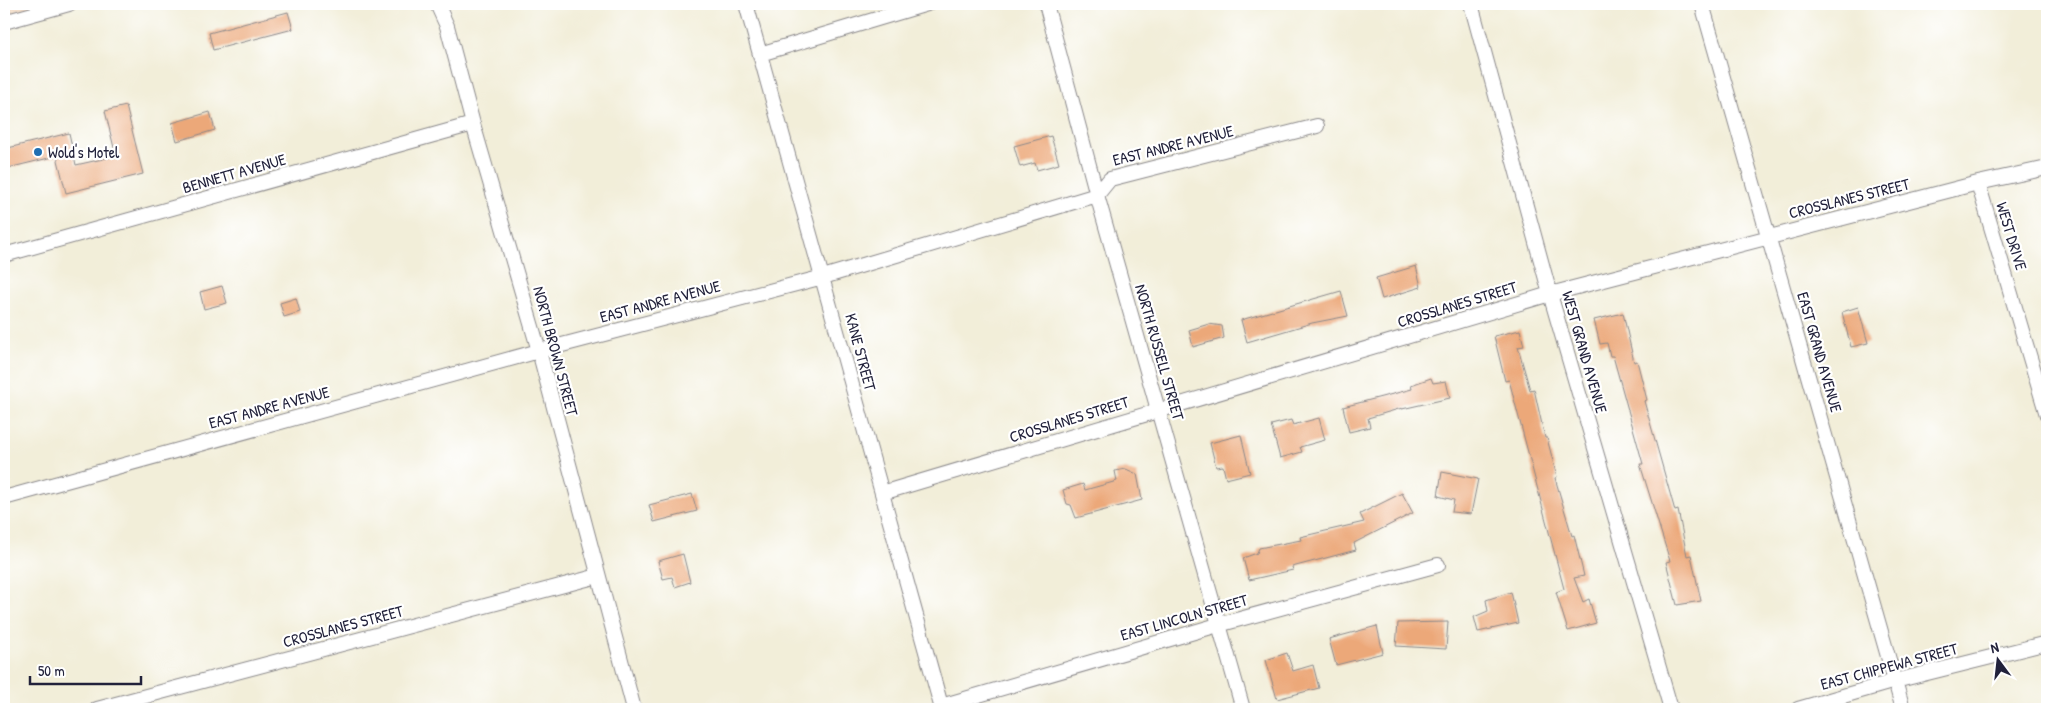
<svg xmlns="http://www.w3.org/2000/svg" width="2051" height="713" viewBox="0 0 2051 713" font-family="'Patrick Hand',sans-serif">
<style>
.built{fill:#f0d5bc}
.building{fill:#eca879}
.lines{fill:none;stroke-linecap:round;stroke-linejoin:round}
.street-casing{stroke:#8a888a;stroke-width:16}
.street{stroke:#fff;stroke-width:14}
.poi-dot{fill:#1f6fb2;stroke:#fff;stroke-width:2}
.labels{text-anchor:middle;stroke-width:4.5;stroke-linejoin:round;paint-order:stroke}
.street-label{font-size:16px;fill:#22223b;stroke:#fff}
.poi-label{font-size:16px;fill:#22223b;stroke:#fff;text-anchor:start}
</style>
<rect width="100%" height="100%" fill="#fff"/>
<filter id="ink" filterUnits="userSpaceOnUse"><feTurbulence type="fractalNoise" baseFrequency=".02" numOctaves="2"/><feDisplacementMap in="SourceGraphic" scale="10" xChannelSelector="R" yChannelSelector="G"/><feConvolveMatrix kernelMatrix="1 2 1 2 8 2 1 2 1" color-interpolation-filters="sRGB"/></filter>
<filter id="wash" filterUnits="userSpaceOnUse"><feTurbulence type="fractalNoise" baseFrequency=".0096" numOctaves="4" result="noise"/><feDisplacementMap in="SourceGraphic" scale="20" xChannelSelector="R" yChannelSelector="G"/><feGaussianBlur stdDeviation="1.12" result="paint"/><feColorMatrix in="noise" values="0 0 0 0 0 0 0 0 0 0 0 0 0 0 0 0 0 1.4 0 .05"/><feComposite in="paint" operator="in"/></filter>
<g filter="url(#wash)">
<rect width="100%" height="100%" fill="#f2eed9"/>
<!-- built -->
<path class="built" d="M4,4H69L4,22Z"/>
<g id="blocks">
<!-- building -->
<path class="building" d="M288,12L293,29L213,50L209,33Z
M126,106L143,174L66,193L57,156L4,169V149L69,133L76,165L116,156L105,111Z
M210,112L215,130L177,141L172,123Z
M1051,136L1059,164L1037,170L1035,163L1020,167L1014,146Z
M1416,266L1421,287L1382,299L1376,278Z
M222,286L227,303L204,309L200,292Z
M1341,291L1348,316L1312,323L1247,342L1241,320Z
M296,298L300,312L284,317L280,303Z
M1858,307L1868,343L1851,347L1842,312Z
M1623,313L1634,362L1637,361L1647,400L1644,401L1675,511L1678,510L1687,556L1691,555L1701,601L1677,605L1666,562L1670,561L1640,464H1643L1613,356H1610L1607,343L1600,344L1594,320Z
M1209,324L1222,326L1224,338L1193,347L1189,330Z
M1520,330L1524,346L1518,347L1530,390L1534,389L1545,438H1547L1557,477L1555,478L1572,536L1574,535L1584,576L1574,578L1583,602L1589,599L1596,623L1568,631L1556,592L1564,589L1509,380L1505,381L1494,336Z
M1431,378L1433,383L1446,381L1450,398L1402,409V408L1368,418L1370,427L1349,432L1343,407L1412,389L1411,385Z
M1319,418L1325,440L1300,447L1302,452L1280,458L1271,425L1291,420L1293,425Z
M1241,435L1250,473L1226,479L1223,466L1216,467L1210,443Z
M1126,469L1137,474L1142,500L1076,518L1071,505L1067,504L1063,490L1083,484L1085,490L1117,481L1115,471Z
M1442,472L1478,479L1471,514L1452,512L1454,500L1438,496Z
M1402,493L1413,513L1354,543L1356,550L1292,567L1293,570L1249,580L1243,558L1257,553L1259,548L1301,540L1300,537L1364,522L1360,514Z
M692,494L697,511L654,522L649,505Z
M683,554L690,582L675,587L672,577L663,579L658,561Z
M1511,592L1518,623L1478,632L1474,617L1488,611L1486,600Z
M1448,622L1446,649L1396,646L1398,623Z
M1377,626L1383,653L1336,665L1329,639Z
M1287,653L1293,671L1313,665L1319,688L1277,699L1266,660Z"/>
</g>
</g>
<g filter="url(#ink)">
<use href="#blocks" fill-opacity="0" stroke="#8a888a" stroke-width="1"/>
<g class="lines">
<defs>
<path id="street" d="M437,4L447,26L473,124L539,351L634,709
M746,4L942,709
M1046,4L1097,195L1243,709
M1471,4L1550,294L1671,709
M1702,4L1903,709
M4,22L69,4
M760,54L927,4
M1978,183L2047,415
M4,255L473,124
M882,493L1550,294L1978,183L2047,168
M4,498L539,351L823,277L1097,195L1110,179L1317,126
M941,706L1218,625L1438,565
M97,709L598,576
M1798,709L1895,681L2047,643"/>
</defs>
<!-- street casing -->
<use href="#street" class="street-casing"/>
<!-- street -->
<use href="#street" class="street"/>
</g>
</g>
<!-- markers -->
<circle class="poi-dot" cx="38" cy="152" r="5"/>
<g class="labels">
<!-- street labels -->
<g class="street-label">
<text transform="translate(1173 145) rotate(-14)" y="6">EAST ANDRE AVENUE</text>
<text transform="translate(234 173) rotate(-16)" y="6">BENNETT AVENUE</text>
<text transform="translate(1849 198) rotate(-14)" y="6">CROSSLANES STREET</text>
<text transform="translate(2012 236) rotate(73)" y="6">WEST DRIVE</text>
<text transform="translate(660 301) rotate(-15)" y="6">EAST ANDRE AVENUE</text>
<text transform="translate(1457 304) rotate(-17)" y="6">CROSSLANES STREET</text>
<text transform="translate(556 351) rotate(75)" y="6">NORTH BROWN STREET</text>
<text transform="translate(861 352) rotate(75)" y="6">KANE STREET</text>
<text transform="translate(1160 352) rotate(74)" y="6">NORTH RUSSELL STREET</text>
<text transform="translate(1585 352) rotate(74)" y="6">WEST GRAND AVENUE</text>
<text transform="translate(1820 352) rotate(74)" y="6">EAST GRAND AVENUE</text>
<text transform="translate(269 407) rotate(-15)" y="6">EAST ANDRE AVENUE</text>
<text transform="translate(1069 419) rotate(-17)" y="6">CROSSLANES STREET</text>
<text transform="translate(1184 617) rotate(-16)" y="6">EAST LINCOLN STREET</text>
<text transform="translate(343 626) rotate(-15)" y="6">CROSSLANES STREET</text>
<text transform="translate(1889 666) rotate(-15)" y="6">EAST CHIPPEWA STREET</text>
</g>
<!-- poi labels -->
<g class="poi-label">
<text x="48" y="158">Wold's Motel</text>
</g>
</g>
<!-- margin -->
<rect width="2051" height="713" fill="none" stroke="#fff" stroke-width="20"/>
<!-- north arrow -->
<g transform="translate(1998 660) rotate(345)" stroke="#ffffff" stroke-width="4" paint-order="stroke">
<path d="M0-4L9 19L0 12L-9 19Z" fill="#22223b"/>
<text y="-8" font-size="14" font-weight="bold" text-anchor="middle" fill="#22223b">N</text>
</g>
<!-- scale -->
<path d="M30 676v8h111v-8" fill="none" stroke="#22223b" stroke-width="2.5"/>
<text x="38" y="676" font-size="15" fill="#22223b" stroke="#ffffff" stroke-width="4" paint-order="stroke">50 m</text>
</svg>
